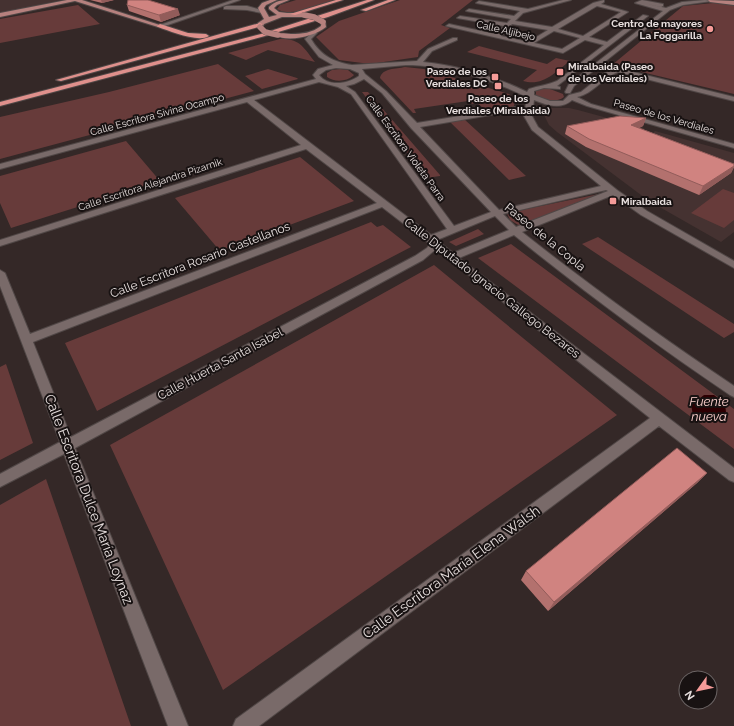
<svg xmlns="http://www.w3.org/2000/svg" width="734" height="726" viewBox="0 0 734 726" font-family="Raleway,sans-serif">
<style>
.built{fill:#453231}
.green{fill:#673b3a}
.water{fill:#2e0003}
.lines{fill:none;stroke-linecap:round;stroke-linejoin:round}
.minor-casing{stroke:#504746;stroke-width:2}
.major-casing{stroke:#504746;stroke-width:2}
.highway-casing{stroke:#504746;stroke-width:2}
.minor{fill:#796a69;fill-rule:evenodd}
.major{fill:#b6817e;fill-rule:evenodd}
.highway{fill:#df908c;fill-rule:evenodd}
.major-bridge-casing{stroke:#504746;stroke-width:6;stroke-linecap:butt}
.major-bridge{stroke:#b6817e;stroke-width:5.5}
.wall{fill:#b3716e}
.shaded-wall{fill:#925c5a}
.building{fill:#d08380;stroke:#925c5a}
.poi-dot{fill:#f59b98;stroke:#181212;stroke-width:1.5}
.labels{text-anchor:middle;stroke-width:4;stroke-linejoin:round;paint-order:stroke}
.far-poi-label{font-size:10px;font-weight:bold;fill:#e8e0df;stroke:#181212;text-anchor:end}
.far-street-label{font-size:10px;fill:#e8e0df;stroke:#181212}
.street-label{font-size:12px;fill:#e8e0df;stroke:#181212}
.water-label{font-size:13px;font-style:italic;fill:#fcd0cd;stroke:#181212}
.near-street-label{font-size:14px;fill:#e8e0df;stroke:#181212}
</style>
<rect width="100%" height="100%" fill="#342827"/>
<!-- built -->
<path class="built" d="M0,0H61L0,13Z
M545,108H569L578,110L644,128L641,132L651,135L655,131L734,153V232L721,242L649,201L557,132L549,125L545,117L544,113Z"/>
<!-- green -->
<path class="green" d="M296,0H335C321,5 291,18 277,9L280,5Z
M400,0H473L441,25L450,28L419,51L418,57L370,64L339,60L316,37L339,21Z
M713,3L734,4V94L612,65L683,6Z
M78,5L100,24L0,43V19Z
M280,39C300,38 304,48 315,62L268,50L246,60L228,53Z
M479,46L547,64L556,58L570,61C555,72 543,87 523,81L537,70L467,52Z
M218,64L254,91L0,159V117L109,92Z
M405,67L424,69L509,94L516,100L513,108L488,112L477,103L472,104L468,101L414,109L416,113H413L380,78C382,68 396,69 405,67Z
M268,69L297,78L298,79L262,89L245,76Z
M340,69L348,70L354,75L353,76C346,82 334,82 327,77V73L332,70Z
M542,89H550L563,94L564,97C556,103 543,101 536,95V91Z
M362,92H368L440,175V176L426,178Z
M464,119L526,176L509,180L449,121Z
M126,141L160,181L11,228L0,203V176Z
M300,157L354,201L220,251L175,198Z
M723,189L734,193V220L724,228L691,213Z
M599,194L520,226L510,220L507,213Z
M371,222L377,227L383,225L411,247L97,411L65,343Z
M478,229L484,234L456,246L449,242Z
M598,237L734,324V332L724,338L582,244Z
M511,244L734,409V449L478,258Z
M434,265L617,415L223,690L110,445Z
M6,364L33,443L0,460V367Z
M46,479L131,726H0V505Z"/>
<!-- water -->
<path class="water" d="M704,395H714L725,404L726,412L712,422L702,421L693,415L691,405Z"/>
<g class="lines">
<defs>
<path id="minor" d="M233,0H240L162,27L157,26Z
M563,0H571L523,13L515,21L552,27L593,3L604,0V2L601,4L628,12L589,37L607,42L643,15L648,16L557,86L560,87V89L544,88L534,91V95L550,101H563L569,95L581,92L605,73L617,68L734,97V101L618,72C602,78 593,94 577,97L591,104L734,144V148L587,106L572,100C561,110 546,105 534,100L532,116L538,127L617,190L647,211L734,261V268L641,215L613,195L522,232C590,286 661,337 734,386V397L730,395C656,345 583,291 514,235L459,258L734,468V482L729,480L659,426L259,726H233L236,719L650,418L436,249L423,260L75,448L188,726H168L64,454L0,487V474L60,442L0,286V270L5,273L30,334L377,203L306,149L0,246V240L301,145L247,102L0,169V164L316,79L313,75L318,69L333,65L319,57L305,39L314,31L317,33L311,39C321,56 334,62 352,65L417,61L428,49L453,38H457V40L432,51L423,62C456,65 497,77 527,92L529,89C538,86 548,85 557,81L604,45L585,40L563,53L446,26L449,24L495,34L504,26L457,18L460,16L507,23L511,19L466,11L469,9L514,16L520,11L476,3L479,1L528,9ZM597,6L621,12L583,36L558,29ZM512,24L548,30L528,42L501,36ZM554,31L580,38L562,49L534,43ZM406,65C446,65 492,80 527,97L524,116L532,130L601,186L499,210L420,127L515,111L519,109L515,107L417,123L386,91L365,74L362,69ZM336,68L350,69L359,73V76C348,84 328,87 319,75L326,70ZM364,79L382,93L411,128L491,212L454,226L355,92L346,86L354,84ZM319,82L338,87L351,94L447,229L431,235L254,100ZM606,190L608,191L516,227L503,214ZM382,207L430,244L427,248L415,256L71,437L33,342ZM495,216L509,230L453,253L437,240Z
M642,0L663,4V6L661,7L643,3L666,8L682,2L705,0L712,1L683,5L670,10L574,86L570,93H566L565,92L569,84L663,11L635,3Z
M226,6H247L265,11L262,13L247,10L224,9V7Z"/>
<path id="major" d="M67,0H82L163,26L158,27L75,1L0,17V13Z
M270,0H277L266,5L264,8L269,17L277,15L269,9V7C275,1 281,0 289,0L277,5L274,8L279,12L287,13H304L307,15L304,17H282L264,24L262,28H258V23L264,19L258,8L262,3Z
M708,0L734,1V5L710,2Z
M321,21H325L326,27C315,36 288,43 275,35C279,32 285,34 291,34C302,34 312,33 321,26Z"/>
<path id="highway" d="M336,0H343L295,15L290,14Z
M367,0H374L328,17L265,36L0,106V102L261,34Z
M388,0H395L366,11L361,10Z
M260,23L262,24V26L61,81L56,80Z
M160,24L188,33L206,34L209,36C198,43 170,31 158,27L157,26Z"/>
</defs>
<!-- minor casing -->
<use href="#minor" class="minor-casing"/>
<!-- major casing -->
<use href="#major" class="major-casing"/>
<!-- highway casing -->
<use href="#highway" class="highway-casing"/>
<!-- minor -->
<use href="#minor" class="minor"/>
<!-- major -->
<use href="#major" class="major"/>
<!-- highway -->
<use href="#highway" class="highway"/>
<defs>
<path id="major-bridge" d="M304,15L314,17L323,22
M260,27L265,32L278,35"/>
</defs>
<!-- major-bridge casing -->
<use href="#major-bridge" class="major-bridge-casing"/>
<!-- major-bridge -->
<use href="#major-bridge" class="major-bridge"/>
</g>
<!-- wall -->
<path class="wall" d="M90,0H114L102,3Z
M127,5L180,15L161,22L129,11Z
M646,118L643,126L639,128L734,164V167L731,173L699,195L586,147L565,134L567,126Z
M707,473L697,483L548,611L521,580L526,571Z"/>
<!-- shaded-wall -->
<path class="shaded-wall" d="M101,0H114L102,3Z
M178,9L180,15L161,22L159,15Z
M646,118L643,126L628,133L631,125Z
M734,166V167L731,173L699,195L703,186Z
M707,473L697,483L548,611L554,602Z"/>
<!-- building -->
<path class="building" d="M128,0H148L178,9L159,15L127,5Z
M620,116L646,118L631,125L734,164V166L703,186L589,139L567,126Z
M677,448L707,473L554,602L526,571Z"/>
<!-- markers -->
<g class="poi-dot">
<circle cx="710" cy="29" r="4"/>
<rect x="556" y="68" width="8" height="8" rx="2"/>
<rect x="491" y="73" width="8" height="8" rx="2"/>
<rect x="494" y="82" width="8" height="8" rx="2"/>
<rect x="609" y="197" width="8" height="8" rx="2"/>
</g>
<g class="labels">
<!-- far-poi labels -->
<g class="far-poi-label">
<text x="702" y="27">Centro de mayores<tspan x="702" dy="12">La Foggarilla</tspan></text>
<text x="568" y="70" text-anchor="start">Miralbaida (Paseo<tspan x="568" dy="12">de los Verdiales)</tspan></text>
<text x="487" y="75">Paseo de los<tspan x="487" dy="12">Verdiales DC</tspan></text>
<text x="498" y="102" text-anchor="middle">Paseo de los<tspan x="498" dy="12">Verdiales (Miralbaida)</tspan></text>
<text x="621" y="205" text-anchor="start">Miralbaida</text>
</g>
<!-- far-street labels -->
<g class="far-street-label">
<text transform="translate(506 30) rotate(13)" y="4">Calle Aljibejo</text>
<text transform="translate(157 114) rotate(-15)" y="4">Calle Escritora Sivina Ocampo</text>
<text transform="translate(664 116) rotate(16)" y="4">Paseo de los Verdiales</text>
<text transform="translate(406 148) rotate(54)" y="4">Calle Escritora Violeta Parra</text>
<text transform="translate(150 184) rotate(-18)" y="4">Calle Escritora Alejandra Pizarnik</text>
</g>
<!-- street labels -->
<g class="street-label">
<text transform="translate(545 237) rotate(39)" y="4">Paseo de la Copla</text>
<text transform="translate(200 260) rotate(-21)" y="4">Calle Escritora Rosario Castellanos</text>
<text transform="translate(492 288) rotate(38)" y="4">Calle Diputado Ignacio Gallego Bezares</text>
<text transform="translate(220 364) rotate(-28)" y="4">Calle Huerta Santa Isabel</text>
</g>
<!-- water labels -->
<g class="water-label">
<text x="709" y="406">Fuente<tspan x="709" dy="15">nueva</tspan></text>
</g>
<!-- near-street labels -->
<g class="near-street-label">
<text transform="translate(89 499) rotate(69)" y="5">Calle Escritora Dulce María Loynaz</text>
<text transform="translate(451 572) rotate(-36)" y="5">Calle Escritora María Elena Walsh</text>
</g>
</g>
<!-- north arrow -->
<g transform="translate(698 690) rotate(237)"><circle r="19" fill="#181212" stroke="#6b6464"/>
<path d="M0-3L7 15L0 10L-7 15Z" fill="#f59b98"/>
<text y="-6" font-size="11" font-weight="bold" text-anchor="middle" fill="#e8e0df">N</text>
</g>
</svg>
